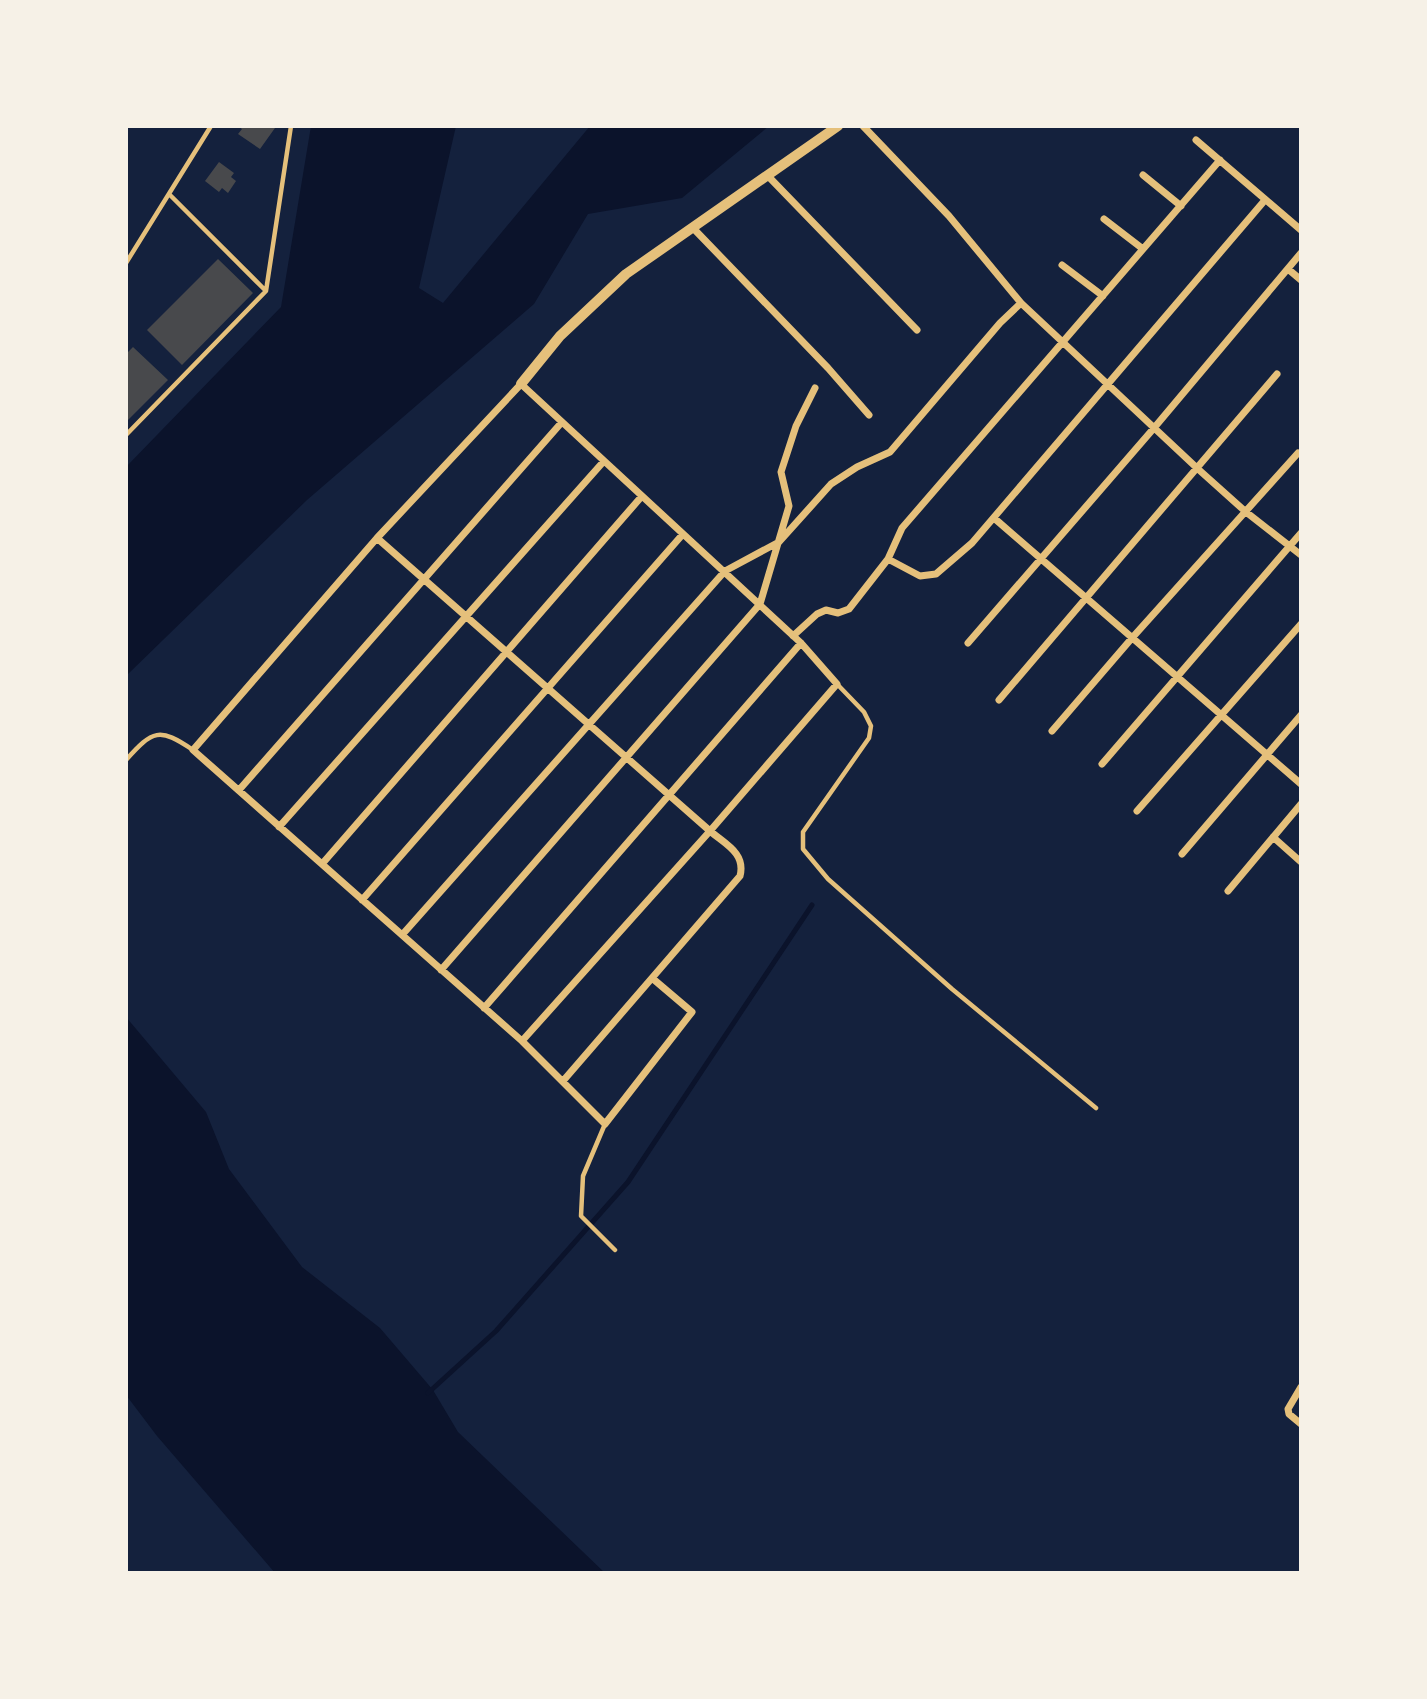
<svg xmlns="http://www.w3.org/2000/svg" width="1427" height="1699" viewBox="0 0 1427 1699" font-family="'IBM Plex Sans',sans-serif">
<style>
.water{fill:#0b132b}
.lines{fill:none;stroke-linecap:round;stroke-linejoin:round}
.stream{stroke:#0b132b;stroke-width:5}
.building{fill:#48494c}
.service{stroke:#e5c07b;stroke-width:4.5}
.minor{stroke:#e5c07b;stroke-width:7}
.tertiary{stroke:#e5c07b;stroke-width:10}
</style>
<rect width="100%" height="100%" fill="#14213d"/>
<!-- water -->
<path class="water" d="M311,126H456L419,288L443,303L590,126H769L682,198L588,214L534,304L307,500L126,676V467L281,307Z
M126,1017L206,1112L229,1169L302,1267L380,1328L433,1390L458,1432L605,1573H275L157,1436L126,1395Z"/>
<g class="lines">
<!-- stream -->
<path class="stream" d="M428,1393L496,1331L628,1182L812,905"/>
</g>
<!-- building -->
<path class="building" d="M238,126H272L275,128L260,149L238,134L242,129Z
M219,162L234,173L231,177L236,181L228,193L222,188L219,192L205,181Z
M218,259L253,293L182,365L147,330Z
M133,347L168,380L126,422V354Z"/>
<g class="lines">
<!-- service -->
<path class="service" d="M169,194L265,290
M126,263L211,126
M126,435L266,291L291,126
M837,684L864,712L871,726L869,738L803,832V849L828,879L952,989L1096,1108
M126,760C153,730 159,727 193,750
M605,1124L583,1176L581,1216L615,1250"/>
<!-- minor -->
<path class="minor" d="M863,126L949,216L1021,303L1198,469L1246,512L1301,555
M1196,140L1301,230
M1143,175L1181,206
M768,176L917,330
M1104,219L1143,249
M693,228L828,368L869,415
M1062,265L1103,296
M1288,269L1301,280
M521,384L801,643L837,684L710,831C725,844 746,853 740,876L652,978L692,1012L605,1124L522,1041L193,750L377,538Z
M994,518L1301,784
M377,538L710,831L522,1041
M888,559L920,576L936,574L972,543L1265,200
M793,636L817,614L826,610L838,613L849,609L888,559L902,528L1220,160
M968,643L1154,428L1301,253
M999,700L1277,374
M1052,731L1132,638L1298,453
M1102,764L1301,533
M239,790L562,422
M1137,811L1301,624
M279,827L604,461
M1273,837L1301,862
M1182,854L1301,715
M322,864L642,496
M1228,891L1301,804
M362,900L683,534
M402,935L725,571L779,542L831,484L857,467L890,452L1000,323L1021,303
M441,970L760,604L789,506L781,472L796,426L815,388
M484,1008L801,643
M563,1081L652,978
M1301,1387L1288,1409L1289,1414L1301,1424"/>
<!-- tertiary -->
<path class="tertiary" d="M521,384L560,336L626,274L838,126"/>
</g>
<!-- border -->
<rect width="1427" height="1699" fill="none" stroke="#f6f1e7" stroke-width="256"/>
</svg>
